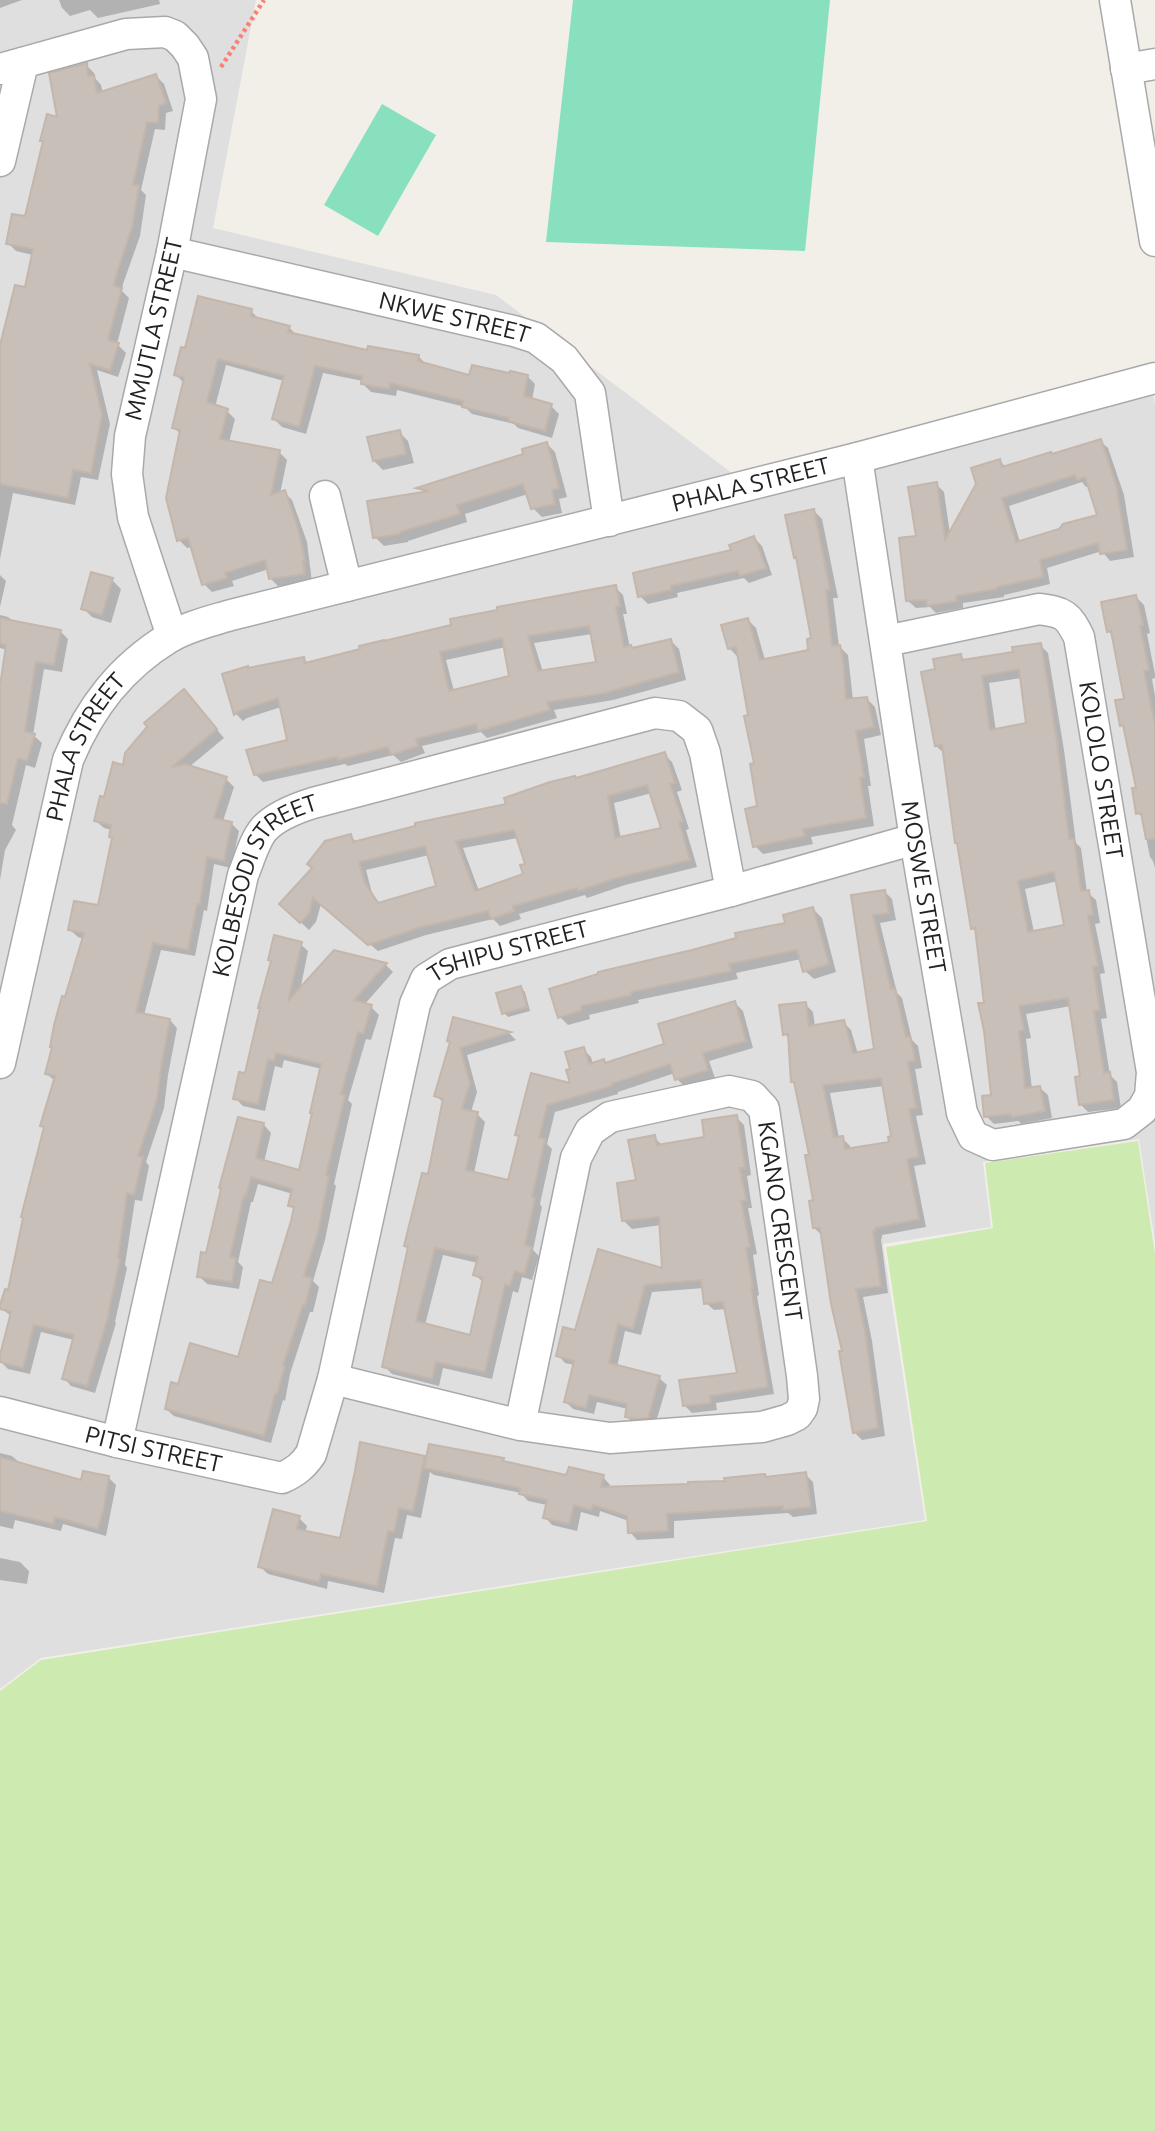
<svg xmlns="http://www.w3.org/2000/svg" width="1155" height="2131" viewBox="0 0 1155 2131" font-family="Ubuntu,sans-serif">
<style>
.residential{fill:#e0dfdf}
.grass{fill:#cdebb0}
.pitch{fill:#88e0be}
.shadow{fill:#0003;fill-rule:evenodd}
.building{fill:#c7bfb8;stroke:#c4b6ab;stroke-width:2;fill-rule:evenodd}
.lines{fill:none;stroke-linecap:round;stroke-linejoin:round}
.minor-casing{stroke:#a9a9a9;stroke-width:33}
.path{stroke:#fa8072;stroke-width:4.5;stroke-dasharray:3.5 3.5;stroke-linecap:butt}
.minor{stroke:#fff;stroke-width:30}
.labels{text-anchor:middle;stroke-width:5;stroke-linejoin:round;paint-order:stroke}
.street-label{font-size:24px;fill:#222;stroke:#fff}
</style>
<rect width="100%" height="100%" fill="#f2efe9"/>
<!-- residential -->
<path class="residential" d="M0,0H256L213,228L496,295L757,492L1152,385L1155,405V1243L1139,1139L983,1162L991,1227L883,1244L925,1520L41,1658L0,1689Z"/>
<!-- grass -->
<path class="grass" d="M1138,1141L1155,1254V2131H0V1691L41,1660L927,1521L886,1247L993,1228L985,1163Z"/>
<!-- pitch -->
<path class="pitch" d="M573,0H830L805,251L546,242Z
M382,104L436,135L378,236L324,205Z"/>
<!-- shadow -->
<path class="shadow" d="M0,0H22L0,8Z
M59,0H159L160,4L98,18L90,10L70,16L62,8Z
M86,65L94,73L95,78L101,85L103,93L156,76L164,84L173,111L166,113L165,130L155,129L141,190L146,195L140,236L123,284L122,291L129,298L117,344L126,353L118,377L97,370L110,424L98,480L81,477L75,505L13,493L0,559V352L26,289L33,255L16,251L8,243L26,218L59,120Z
M251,311L259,319L289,327L297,336L368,352L418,356L427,365L471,377L527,376L535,384L532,400L551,406L559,414L552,438L518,428L514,424L472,414L465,407L397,390L396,396L371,392L363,384V381L323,373L306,434L282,427L274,419L284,381L226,365L215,407L227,411L235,419L229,442L279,452L287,460L280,494L284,492L292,500L307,542L312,582L278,586L270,578L269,569L232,581L234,586L212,592L204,584L192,547L187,548L179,540L181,434L174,428L184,383L176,375L187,351Z
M399,432L408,441L414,463L383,470L374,461Z
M1100,441L1108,448L1124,495L1134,557L1110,561L1102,551L1047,568L1050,584L1004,595V597L963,603V608L936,613L930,607L916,608L908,601L918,538L936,484L944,492L950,534L1000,461L1006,467L1053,456ZM1082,482L1086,487L1090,486L1099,516L1020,542L1009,506Z
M546,443L555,452L567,497L559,499L562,513L542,517L533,508L528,494L465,514L467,522L408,541V542L384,546L375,537L425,494L420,488L525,456Z
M814,511L822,519L838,598H833L839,646L848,655L853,700L867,699L875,707L881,735L864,739L871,786H868L874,826L811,837L813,844L763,854L755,846L760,808L750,716L738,657L729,648L747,619L756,628L765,660L810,652L813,639L798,559L796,557Z
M754,538L762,546L772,575L749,583L744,578L677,593L678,597L648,604L640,596L733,551Z
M0,575L6,581L0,607Z
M112,580L121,589L111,623L92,617L83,608Z
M615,587L623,595L627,614H623L630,648L633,650L671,641L679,649L686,680L613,700L554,710L557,718L487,738L481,732L422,746L425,753L401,762L393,755L348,766L345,764L263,782L255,774L289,742L281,707L247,718L243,721L236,714L224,675L304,659L308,664ZM592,634L598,663L543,672L534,643ZM506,647L511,677L454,691L446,660Z
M1136,597L1144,605L1150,633L1147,634L1155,674V678L1152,679L1155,696V868L1153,861L1150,857L1142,817L1138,813V789L1126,729L1122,725L1127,700L1114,637L1108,631Z
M0,615L8,617L14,622L60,631L68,639L62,672L44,669L33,735L42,743L35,768L26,765L12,825L16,830L5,850L0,880V697L7,650L0,648Z
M1040,645L1048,653L1064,750L1076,843L1081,848L1087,892L1096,900L1100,923L1095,924L1105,973L1100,974L1107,1018L1101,1019L1110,1075L1117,1082L1121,1108L1088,1112L1080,1104L1082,1078L1071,1006L1026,1014L1031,1038L1026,1039L1032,1089L1040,1088L1048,1095L1052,1118L1021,1124L1019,1121L994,1124L986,1116L993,1097L986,1004L977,932L972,928L944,753L936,746L937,671L961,656L966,661L1015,653ZM1022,678L1028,724L996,731L989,683ZM1058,881L1066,927L1034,932L1025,889Z
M191,699L224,738L189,767L226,779L234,787L223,821L231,823L239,831L231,868L214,864L207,911L204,910L195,956L161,950L144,1015L170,1020L177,1028L168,1075L164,1108L146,1162L149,1166L142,1201L135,1200L125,1265L127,1268L115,1322L116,1323L95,1393L71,1386L64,1378L74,1340L41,1332L30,1374L8,1369L0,1361L12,1317L1,1308L9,1292L45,1128L42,1125L55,1081L47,1074L84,939L78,937L70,930L100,907L113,839L111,837L112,830L104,828L96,821L105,799L124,767Z
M664,754L672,762L682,790L677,792L689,829L686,830L697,867L625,885L587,898L585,895L519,914L521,919L500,926L493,919L426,935L378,951L321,904L316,922L309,930L289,911L351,836L357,843L508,806L577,780ZM652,793L664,830L621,839L614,803ZM518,838L527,865L525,875L479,891L463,848ZM429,855L438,887L380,904L372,893L366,870Z
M884,891L892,899L896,920L880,923L897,993L902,998L912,1040L918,1046L922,1068L915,1069L923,1115L916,1116L926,1164L914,1166L926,1227L882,1235V1238L881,1239L888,1293L863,1297L872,1341L885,1436L862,1440L854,1432L844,1352L823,1236L814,1228L815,1202L811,1156L797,1085L793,1081L790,1040L785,1034L805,1004L813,1012L815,1027L843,1022L851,1030L858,1054L876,1050L853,896ZM884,1086L894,1137L891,1144L851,1150L850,1146L842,1138H839L830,1093Z
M813,909L822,918L836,972L814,979L805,971L801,959L736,973L738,979L638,1000L639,1003L589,1015L590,1019L568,1025L560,1017L551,990L693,952L787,924Z
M299,943L308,951L300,991L335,952L386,965L393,972L364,1005L371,1007L379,1015L371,1040L366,1039L348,1100L352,1104L334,1184L336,1186L325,1240L313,1281L319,1287L313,1312H310L290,1374L285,1401L283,1400L271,1443L174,1416L166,1409L179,1386L239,1359L273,1286L295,1210L290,1205L293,1194L258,1184L253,1202H251L238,1262L243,1267L239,1289L207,1284L199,1276L264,1125L271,1133L264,1162L300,1172L322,1069L284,1060L282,1068L275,1066L265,1111L243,1106L235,1098L246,1075Z
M521,988L525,992L530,1011L508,1017L504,1013Z
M735,1003L743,1011L753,1048L709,1061L715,1078L685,1087L677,1079L675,1073L618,1092V1094L555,1112L547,1144L552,1149L540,1204L542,1207L533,1250L539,1256L532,1280L522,1277L518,1293L513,1291L492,1379L443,1368L439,1386L392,1374L384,1366L410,1250L406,1246L429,1176L444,1104L436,1095L452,1044L454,1019L510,1034L516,1040L467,1055L477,1092L471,1112L477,1114L485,1122L474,1173L509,1183L520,1137L517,1134L532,1075L572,1085V1070L583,1049L591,1057L593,1064L604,1061L606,1064L666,1045ZM443,1255L478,1263L475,1275L483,1282L471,1337L425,1325Z
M736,1117L744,1125L751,1175L747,1176L752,1208H748L757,1254L753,1255L759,1295L757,1296L774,1394L716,1403L717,1410L692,1413L685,1406L739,1375L726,1309L714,1310L706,1303L704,1288L652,1292L641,1335L625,1331L617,1367L659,1378L667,1385L655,1425L634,1424L626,1416L628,1409L597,1402L594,1414L573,1409L565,1401L574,1365L565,1363L558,1355L576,1332L664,1270L661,1225L632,1229L624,1221L619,1184L638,1182L654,1137L662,1145L706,1138Z
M0,1453L12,1456L21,1464L82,1482L108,1477L116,1485L106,1536L63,1524L61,1531L15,1520L13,1529L0,1526Z
M424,1458L427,1461L503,1460L506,1463L567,1477H603L610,1485L609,1488L727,1482L765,1475L768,1479L805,1474L813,1482L817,1514L793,1517L788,1513L674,1521V1538L637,1540L630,1532L629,1521L600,1511L599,1517L581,1512L577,1531L552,1525L545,1517L547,1505L528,1501L521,1493L434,1475L430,1472L421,1518L407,1515L402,1539L395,1538L384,1593L328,1581L327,1589L268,1574L259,1566L299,1518L307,1526L305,1533L341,1540Z
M0,1558L20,1562L29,1571L27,1584L0,1580Z"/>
<!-- building -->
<path class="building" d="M87,63L88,76L94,75L97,93L156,74L166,103L159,106L158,123L147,122L133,185H139L132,227L116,276L114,286L122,288L108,340L119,343L110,370L90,364L102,415L91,473L73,470L68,498L0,484V345L15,285L25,287L33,249L6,244L12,214L25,216L43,141H40L47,114L57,117L49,73Z
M198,296L252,309L251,316L290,326L288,332L367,350L368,346L419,355L418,361L469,375L472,365L509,373L510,371L528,375L524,396L552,404L545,431L508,421L509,418L462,407L463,401L390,383L389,389L361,384L362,376L315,366L299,427L272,419L284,376L218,359L207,402L228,409L220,439L280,450L271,495L285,490L299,532L305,561H303L305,574L269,579L265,560L225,573L227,578L202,585L188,538L177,541L166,498L180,430L172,428L184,378L174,375L181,347L185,348Z
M400,430L406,454L373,461L367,437Z
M1101,439L1116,485L1127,550L1100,554L1098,543L1040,560L1043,577L997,587V589L956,596L957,601L927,606L926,600L906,601L899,538L916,536L908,487L937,482L945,540L976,484L971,468L1000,459L1002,467L1051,452L1052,454ZM1075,475L1077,480L1085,477L1097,515L1063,524L1059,529L1016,542L1002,498Z
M547,442L559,488L552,490L555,504L531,509L523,484L457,505L460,514L400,532V534L373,538L367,501L429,491L416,488L523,454L522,449Z
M814,509L830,590H826L832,646L840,645L843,659L846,699L867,697L874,727L856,731L864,777L860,778L866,818L803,829L805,836L753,847L745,809L757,806L750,764L754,763L744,716L748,715L736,647L728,649L721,625L748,618L760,660L808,650L807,639L811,638L796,557L794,558L785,515Z
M754,536L766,568L740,576L738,571L671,586L672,590L638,597L633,573L731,550L729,545Z
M91,572L113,578L102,615L81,609Z
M616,585L620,606L616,607L624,647L631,645L632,648L671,639L679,672L605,693L547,702L550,710L478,731L476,724L416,739L418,746L391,755L388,747L338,760L337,757L254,775L246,750L287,740L278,698L239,711L234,715L222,674L248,666V668L304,657L305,663L360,649L359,646L384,640V641L451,625L450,619L497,610V607ZM589,626L596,662L538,671L528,636ZM502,638L509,676L449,691L440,652Z
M1136,595L1143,625L1140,626L1149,670L1144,671L1155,725V839H1146L1141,813L1136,814L1132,788H1136L1123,725L1120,726L1115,700L1124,699L1111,631L1107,632L1101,602Z
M0,618L61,630L54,665L36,662L25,731L35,734L27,761L18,758L7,804L0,803V686L6,645L0,644Z
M1041,643L1057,741L1069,839H1074L1081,891L1089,890L1093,915L1088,916L1098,966L1093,967L1100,1010L1094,1011L1104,1073L1110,1072L1114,1100L1079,1105L1075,1077L1080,1076L1068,998L1019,1006L1024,1030L1019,1031L1025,1088L1040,1086L1045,1111L1012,1117L1011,1114L984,1117L982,1096L991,1095L984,1031L978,1003H984L975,928L971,929L957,843H955L942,745L935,746L921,672L935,669L933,659L961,654L962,660L1013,652L1012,647ZM1019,669L1026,723L990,730L982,676ZM1054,872L1064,925L1028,932L1018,881Z
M184,689L217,729L172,767L185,764L227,777L214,818L232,822L224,861L207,857L200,904H197L188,950L153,943L136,1012L170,1019L161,1067L157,1099L138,1156L143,1157L134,1195L127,1193L118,1258L120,1259L108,1314H109L87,1386L62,1379L74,1335L34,1325L23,1368L0,1362V1355L11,1312L0,1309V1305L5,1289L8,1290L23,1218L21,1217L44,1127L40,1126L55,1076L45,1074L52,1047H50L54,1025L62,996L65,997L84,933L68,930L74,901L98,905L112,838L109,837L111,825L94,821L100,796L104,797L113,762L123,765L125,753L147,727L144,723Z
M665,752L675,783L670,784L683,821L679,822L690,860L617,878L578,891L577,888L513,906L514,911L491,919L488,911L418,928L368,945L313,898L309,914L300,923L279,904L312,868L307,864L325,841L351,834L353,842L415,826V823L506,804L504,798L550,782L575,776L576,778ZM647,785L661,828L615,838L608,796ZM514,830L525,864L520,865L523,874L475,891L456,841ZM425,846L436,886L378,903L365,883L359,862Z
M885,890L889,913L873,915L891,989L895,988L906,1037L910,1036L915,1060L908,1062L916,1108L909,1109L919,1157L907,1159L919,1219L875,1228V1231H873L881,1286L856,1289L865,1331L878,1428L853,1433L839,1351H842L831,1304L820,1228H813L809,1201L813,1200L805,1155H809L794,1082H791L788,1034L783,1035L779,1005L806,1002L809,1026L844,1020L853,1053L874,1049L851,895ZM881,1078L891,1136L888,1137L889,1142L845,1149L843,1136L834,1137L823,1085Z
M813,907L829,964L803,972L797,950L729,964L731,971L631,992V995L581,1006L582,1010L558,1018L549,989L598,974V972L692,950L736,938L735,933L785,923L783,915Z
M274,935L302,942L288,1001L334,950L387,963L354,1000L372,1005L363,1034L358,1032L341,1094L345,1095L326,1175L329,1176L318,1232L304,1276L312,1278L305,1306L303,1305L283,1365L285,1366L277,1394H275L264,1436L165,1409L171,1382L178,1384L190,1343L238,1357L260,1280L272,1283L291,1221L294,1207L288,1206L292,1189L251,1177L246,1196L244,1195L230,1257L236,1258L232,1282L197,1277L201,1252L206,1253L221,1189L219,1188L238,1117L264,1123L256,1158L299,1170L312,1113H310L321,1064L276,1053L274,1061L268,1059L258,1104L233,1099L239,1072L245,1073L260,1008H258L271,961L268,960Z
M521,986L527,1007L502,1014L496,993Z
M735,1001L746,1041L703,1053L708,1070L675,1080L670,1064L611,1084L612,1086L547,1105L539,1138L545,1139L532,1197L535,1198L525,1245L532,1247L524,1274L515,1271L510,1286L505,1284L485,1372L436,1362L432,1379L382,1367L408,1247L404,1246L422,1173L428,1174L443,1099L434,1096L450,1042L447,1041L453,1017L511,1032L460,1048L470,1083L462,1109L478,1112L466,1170L508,1180L519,1136L515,1135L531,1073L570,1083L566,1070L570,1069L565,1052L584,1047L589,1064L604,1059L605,1063L664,1044L658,1024ZM435,1248L478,1257L473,1275L483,1278L470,1335L416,1321Z
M737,1115L745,1168H740L746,1200L741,1201L750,1247L746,1248L753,1288H751L768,1387L710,1396L711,1403L683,1406L679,1380L737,1373L723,1302L704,1304L701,1280L645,1285L633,1329L618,1324L609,1363L660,1376L648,1418L636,1419L625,1417L627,1404L589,1395L586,1408L564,1402L574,1361L556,1356L563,1327L575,1330L598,1249L662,1268L659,1217L622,1221L617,1183L636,1180L628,1140L655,1135L657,1145L704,1137L702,1120Z
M360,1442L425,1456L413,1511L399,1508L394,1532L388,1531L377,1586L321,1574L319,1582L258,1567L273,1509L300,1516L297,1529L340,1538L355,1471Z
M429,1444L504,1458L503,1461L566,1475L569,1467L604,1475L601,1487L688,1484V1482L725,1481L724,1478L765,1474L766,1477L806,1472L811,1507L783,1510V1506L667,1514L668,1531L628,1533L627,1516L593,1505L591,1510L574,1505L569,1524L543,1518L547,1500L519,1494L520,1488L424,1468Z
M0,1457L81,1480L83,1471L109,1476L104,1507L98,1529L55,1517L53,1524L0,1511Z"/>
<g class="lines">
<defs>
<g id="minor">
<path d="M1115,0L1155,241"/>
<path d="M0,69L126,34L165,32L175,36L185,46L193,58L201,99L172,252L130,436L127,474L133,517L172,636"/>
<path d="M1126,69L1155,64"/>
<path d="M0,161L23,63"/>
<path id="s1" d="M172,252L514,331L536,338L564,359L590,393L609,521"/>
<path id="s2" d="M857,458L915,839L962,1113L973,1136L993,1145L1124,1124L1142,1110L1150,1096L1152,1072L1079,637C1068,615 1064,612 1039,609L886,641"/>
<path d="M325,496L347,586"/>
<path id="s3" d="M0,1063L68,760C90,707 121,667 170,637C189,626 211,621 231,615L857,458L1155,378"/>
<path d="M333,1379L520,1425L610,1438L762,1427L787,1420L797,1415L802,1408L804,1399L802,1376L764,1109L752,1096L729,1091L610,1117L590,1131L576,1158L520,1425"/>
<path id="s4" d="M0,1412L117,1442L282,1478C295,1472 303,1466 311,1454L333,1379L415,1004L426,979L450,964L731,891L915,839"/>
<path id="s5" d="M117,1442L243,875C249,861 254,841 264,829C276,816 297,808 313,803L655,713L679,716L697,730L705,753L731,891"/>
</g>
</defs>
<!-- minor casing -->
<use href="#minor" class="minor-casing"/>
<!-- path -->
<path class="path" d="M221,67L264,0"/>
<!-- minor -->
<use href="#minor" class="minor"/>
</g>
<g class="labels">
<!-- street labels -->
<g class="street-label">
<text dy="8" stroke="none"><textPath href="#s1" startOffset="290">NKWE STREET</textPath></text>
<text transform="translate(154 329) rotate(-77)" y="8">MMUTLA STREET</text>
<text dy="8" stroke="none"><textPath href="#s3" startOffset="1074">PHALA STREET</textPath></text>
<text dy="8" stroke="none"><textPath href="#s3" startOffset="329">PHALA STREET</textPath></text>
<text transform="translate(1101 770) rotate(81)" y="8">KOLOLO STREET</text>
<text dy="8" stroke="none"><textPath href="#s2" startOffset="434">MOSWE STREET</textPath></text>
<text dy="8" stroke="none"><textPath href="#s5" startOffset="584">KOLBESODI STREET</textPath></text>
<text dy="8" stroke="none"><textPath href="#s4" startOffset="905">TSHIPU STREET</textPath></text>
<text transform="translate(780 1221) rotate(82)" y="8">KGANO CRESCENT</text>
<text dy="8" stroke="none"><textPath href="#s4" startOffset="158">PITSI STREET</textPath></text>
</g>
</g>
</svg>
